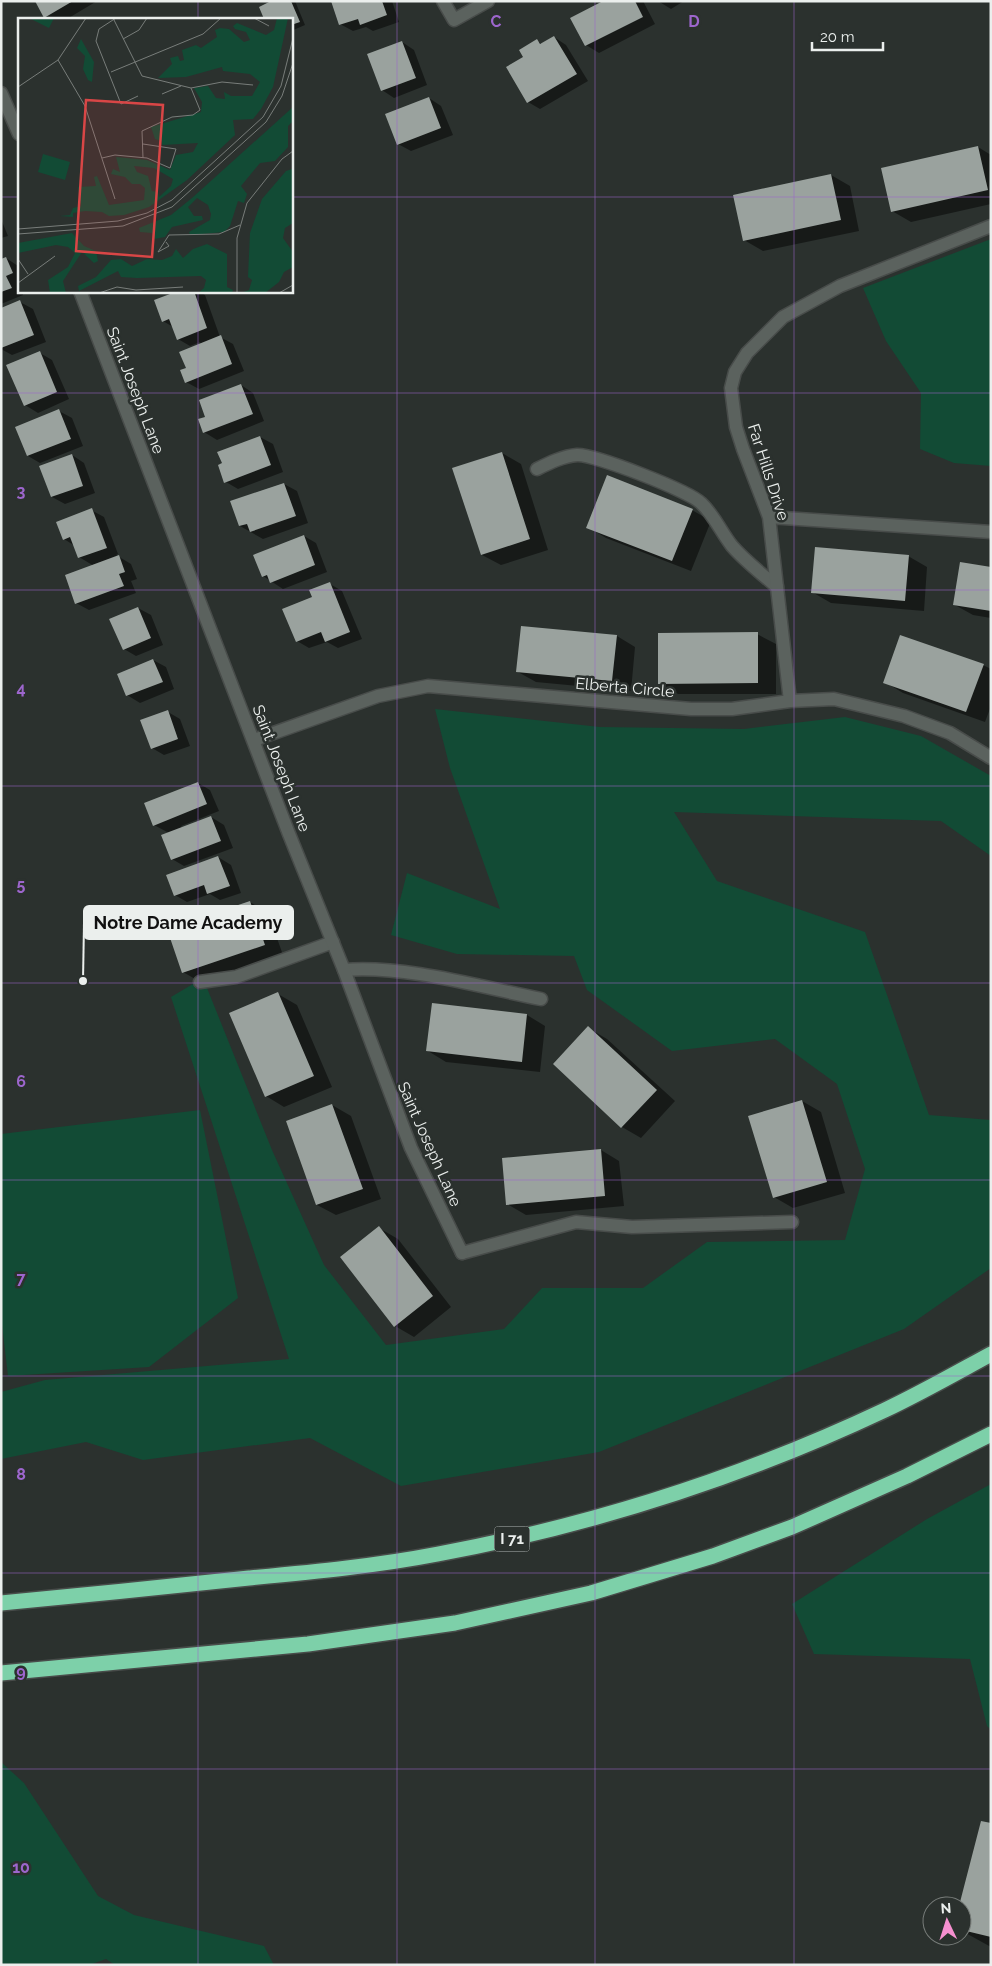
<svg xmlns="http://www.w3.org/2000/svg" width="992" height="1966" viewBox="0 0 992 1966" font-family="Raleway,sans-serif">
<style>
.green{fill:#124b35}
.shadow{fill:#0007}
.building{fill:#9aa29e}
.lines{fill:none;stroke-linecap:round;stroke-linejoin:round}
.lane-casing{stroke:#484c4a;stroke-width:15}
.street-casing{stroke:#484c4a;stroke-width:15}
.highway-casing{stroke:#484c4a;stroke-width:18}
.lane{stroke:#5b625e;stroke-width:12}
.street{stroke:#5b625e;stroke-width:12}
.highway{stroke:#7dd0a9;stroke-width:15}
.grid{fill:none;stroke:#9d66cd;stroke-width:1;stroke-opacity:0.55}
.labels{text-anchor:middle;stroke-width:5;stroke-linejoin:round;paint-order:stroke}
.shield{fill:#2b312e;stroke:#b1b6b4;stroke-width:1}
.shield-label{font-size:15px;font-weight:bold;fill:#ebefed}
.street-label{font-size:16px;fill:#ebefed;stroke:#2b312e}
.inset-road{fill:none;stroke:#787d7a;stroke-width:1}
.view{fill:#d94646;fill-opacity:0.15;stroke:#d94646;stroke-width:2.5}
.inset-edge{fill:none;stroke:#ebefed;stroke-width:2.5}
.grid-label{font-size:16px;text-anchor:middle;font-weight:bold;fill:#9d66cd;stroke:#2b312e;stroke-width:5;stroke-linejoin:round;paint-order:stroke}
.leader{fill:none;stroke:#ebefed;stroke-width:2}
.callout-dot{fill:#ebefed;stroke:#2b312e;stroke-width:2}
.callout{fill:#ebefed;stroke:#ebefed;stroke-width:2}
.callout-label{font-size:18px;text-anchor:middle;font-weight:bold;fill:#111}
</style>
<rect width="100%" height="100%" fill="#2b312e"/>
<!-- green -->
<path class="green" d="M991,239V466L954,463L920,449L921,393L886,341L863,288Z
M435,709L600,727L744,729L845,717L921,736L991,776V856L941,821L674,812L717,881L865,932L929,1115L991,1120V1268L904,1329L599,1452L401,1486L310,1438L143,1460L86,1442L1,1459V1392L45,1380L289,1359L171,997L203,978L272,1150L324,1265L386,1345L504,1329L542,1288H643L707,1242L845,1240L865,1169L837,1084L775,1039L672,1051L587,990L574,956L457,954L391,935L407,873L500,909L450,768Z
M200,1110L238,1298L149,1367L8,1376L1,1316V1134Z
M991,1484V1730L987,1726L970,1659L814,1654L792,1604L927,1519Z
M1,1762L24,1783L98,1896L134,1915L264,1946L274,1965H115L106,1959L89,1965H1Z"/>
<!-- shadow -->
<path class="shadow" d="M36,1H97L67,19H49L45,17Z
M274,1H295L305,25L291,31V19Z
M332,1H392L399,22L373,31L366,27L353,31L340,24Z
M606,1H643L655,24L599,53L586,45L572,19Z
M658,1H684L671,9Z
M554,37L566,45L588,81L540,109L528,102L525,58L537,41L542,44Z
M402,42L414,50L427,85L394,98L382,90Z
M429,98L441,106L453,135L411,151L398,144Z
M978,147L991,155V204L911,222L892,211Z
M831,175L850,186L859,231L763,251L744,240Z
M1,219L8,236L1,238Z
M6,258L18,266L19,291H22L23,295L1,304V260Z
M182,291H198L205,295L220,337L233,344L244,371L199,389L186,382L187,368L201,345L200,342L190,346L178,339L173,327L163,321Z
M20,302L33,309L46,342L12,355L1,349V309Z
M40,353L52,360L69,399L38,413L25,405Z
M241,385L253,393L264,421L217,440L204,432L207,417Z
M59,411L72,418L83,446L40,463L28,456Z
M260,437L273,444L283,472L238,489L226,482Z
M502,453L521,464L548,550L501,565L482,555Z
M72,455L84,463L95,493L65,504L52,497L41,467Z
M284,484L297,491L308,523L263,539L240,526Z
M91,510L104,517L118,554L116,555L131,564L137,579L131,581L136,593L89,610L76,603L94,566L79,557L75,546L64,539Z
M692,510L711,521L691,571L606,538L588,527Z
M304,536L316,543L327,572L283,589L263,576Z
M908,556L927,567L924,611L831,603L812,592Z
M991,568V618L973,615L955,605Z
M330,584L342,591L362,639L338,648L327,642L309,648L297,641L313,598Z
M138,608L151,615L163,645L136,656L124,649Z
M757,634L776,644V694H678L660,683Z
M617,636L635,647L631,691L536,682L518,672Z
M153,660L166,667L174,689L140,703L127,695Z
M983,665L991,669V706L985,722L903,693L885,682Z
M168,712L180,719L190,746L164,755L152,748Z
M198,783L210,790L219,811L181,826L182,828L211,817L224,825L233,848L184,866L172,859L169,833L154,825Z
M218,857L231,865L241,893L220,900L210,894L187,902L175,895Z
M250,902L268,913L283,955L202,983L183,972Z
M278,994L297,1005L332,1087L284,1107L266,1096Z
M527,1015L545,1026L540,1072L446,1062L428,1051Z
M588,1028L607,1039L675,1101L641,1138L622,1127L554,1064Z
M802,1101L821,1112L845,1193L793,1208L774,1197Z
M332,1105L351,1116L381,1199L336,1215L317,1205Z
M601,1150L619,1161L624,1206L526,1215L507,1204Z
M379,1228L398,1239L451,1307L414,1337L395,1326Z
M991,1825V1947L962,1931V1906H960Z"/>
<!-- building -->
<path class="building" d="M35,1H73L44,18Z
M271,1H291L300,22L291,25V19H264L259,7Z
M331,1H382L387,15L360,25L358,19L339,25Z
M603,1H635L643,17L585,46L570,18Z
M554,36L577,74L527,103L506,67L523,57L519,50L537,39L540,44Z
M402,41L416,78L381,91L367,54Z
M429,97L441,128L397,145L385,114Z
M978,146L988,190L891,212L881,168Z
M831,174L841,220L743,241L733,195Z
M6,257L13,273L6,276L12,288L1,292V259Z
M178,291H194L207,328L177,340L169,319L162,322L154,300Z
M20,300L34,335L1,348V308Z
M221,335L232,364L185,383L180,370L186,368L179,352Z
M40,351L57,392L24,406L6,365Z
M241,384L253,414L203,433L198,419L205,417L199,400Z
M59,409L71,439L27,456L15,427Z
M260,436L271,465L224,483L218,465L222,463L217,452Z
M502,452L530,539L481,555L452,468Z
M72,454L83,486L51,497L39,466Z
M607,475L693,509L672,561L586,528Z
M284,483L296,516L250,532L247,524L239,526L230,501Z
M92,508L107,548L78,558L70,537L63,540L56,522Z
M304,535L315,565L270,583L267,575L262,577L253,555Z
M815,547L909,555L905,601L811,593Z
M119,555L125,572L119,574L124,586L75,604L65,575Z
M960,562L991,567V611L953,605Z
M330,582L350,632L325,642L321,632L296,642L282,609L312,597L309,590Z
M138,607L151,638L123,650L109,619Z
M521,626L617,635L612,681L516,672Z
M758,632V683L658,684V633Z
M900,635L984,664L966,712L883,683Z
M153,659L163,682L126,696L117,674Z
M168,710L178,739L151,749L140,720Z
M198,782L207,804L153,826L144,803Z
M211,816L221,841L171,860L161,835Z
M218,856L230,886L207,894L204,885L174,896L166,875Z
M250,901L265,945L182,973L167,929Z
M278,992L314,1076L265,1097L229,1013Z
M432,1003L527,1014L522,1062L426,1051Z
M588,1026L657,1090L621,1128L553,1064Z
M802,1100L827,1182L773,1198L748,1116Z
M332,1104L363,1189L316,1205L286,1121Z
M601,1149L605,1196L506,1205L502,1158Z
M379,1226L433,1296L394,1327L340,1257Z
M981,1821L991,1823V1937L962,1930V1906H959Z"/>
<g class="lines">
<defs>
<path id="lane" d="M537,469C549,463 563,456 577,455C594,454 689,491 701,503C714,515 721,532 732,546C745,561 762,574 777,587
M344,970C406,965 480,987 541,999
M200,982L236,977L333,942
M462,1253L576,1222L632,1227L792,1222"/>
<path id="street" d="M443,1L454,20L488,1
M1,93L19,134
M80,291L289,834L344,970L411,1148L462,1253
M769,517L991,532
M790,701L769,517L743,449L736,427L731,388L735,372L747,353L783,317L840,286L991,226
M254,740L378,696L428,686L691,709H732L790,701L834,699L904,716L950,733L991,758"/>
<path id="highway" d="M1,1603C84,1595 166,1587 249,1578C312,1572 376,1566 438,1554C593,1525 743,1477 885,1410C921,1393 956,1373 991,1354
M1,1673L308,1644L455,1623L591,1593L713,1556L792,1527L907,1476L991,1434"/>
</defs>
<!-- lane casing -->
<use href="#lane" class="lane-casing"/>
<!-- street casing -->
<use href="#street" class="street-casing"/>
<!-- highway casing -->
<use href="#highway" class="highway-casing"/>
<!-- lane -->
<use href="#lane" class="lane"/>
<!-- street -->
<use href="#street" class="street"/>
<!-- highway -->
<use href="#highway" class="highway"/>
</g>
<!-- grid -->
<path class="grid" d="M198,1V19M397,1V1965M595,1V1965M794,1V1965M1,197H19M291,197H991M198,291V1965M1,393H991M1,590H991M1,786H991M1,983H991M1,1180H991M1,1376H991M1,1573H991M1,1769H991"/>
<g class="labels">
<!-- shield labels -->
<rect class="shield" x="494.5" y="1526.5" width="35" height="25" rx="4"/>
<g class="shield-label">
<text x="512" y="1544">I 71</text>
</g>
<!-- street labels -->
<g class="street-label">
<text transform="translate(136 390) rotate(69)" y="6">Saint Joseph Lane</text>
<text transform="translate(769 472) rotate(72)" y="6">Far Hills Drive</text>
<text transform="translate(625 687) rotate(5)" y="6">Elberta Circle</text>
<text transform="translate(282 768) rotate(69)" y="6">Saint Joseph Lane</text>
<text transform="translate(430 1144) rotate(66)" y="6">Saint Joseph Lane</text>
</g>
</g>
<!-- overview -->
<g transform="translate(18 18)">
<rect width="275" height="275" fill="#2b312e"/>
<path d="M11,0H36L31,10ZM259,0H270L255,69L243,91L235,101L215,102L217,117L169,162L131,189L106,197L91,198L84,194L67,193L55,195V199L42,198L52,197L55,190L63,188L60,169L78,168L76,159L79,158L91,187L126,182L127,170L122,166H114L107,159L93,156L95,151L102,154L98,139L129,142L152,152L158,137L175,134L180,125L144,127V123L137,121L133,109L183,94L184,84L176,70L190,68L198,80L207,81L206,74L213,78H234L242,64L232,56L205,53L204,49L168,59L140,60L154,46L152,40L160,38L162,43L166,42L164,32L178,27L183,30L199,19L197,12L202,10L211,11L226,24L232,22L228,14L217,11L215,8L219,5L248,17L256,12ZM116,148L136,150L155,161L153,168L141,179L140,174L134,173L130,158L119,154ZM63,21L76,44L74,64L70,62L65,51L67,38L59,30ZM275,89V103L270,108V129L257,143L242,145L223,168L229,176L226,185L220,183L212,208L206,214L172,217L171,214L192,202L193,196L190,187L179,180L170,189L176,198H184L185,202L154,209L147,219L136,221L134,215L122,214L121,210L153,197L174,180ZM25,136L52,144L47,162L20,154ZM274,151L275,205L267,210L265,220L275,234V249L266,254L261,264L247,275H223L231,272L234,262L230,259L232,215L244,181L268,153ZM54,215L66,228L78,233L80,243L76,245L64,234L45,263L48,275H32L30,262L50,249L57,235L50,229L38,227L0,235V225ZM189,226L209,236V269L215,272L214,275H180L186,270L188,262L183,258L119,260L103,259L100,253L61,273L60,268L78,259L93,242L103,241L114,248L129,241L144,242L154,238L158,231L165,240L175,231Z" fill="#124b35" fill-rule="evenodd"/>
<path class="inset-road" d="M95,0L124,58L173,70M98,0L81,11L78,23L103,86L120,78M236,0L251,8M105,21L121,12L129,0M40,42L67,88L97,181M93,54L185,16L203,0M0,69L40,42L68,0M173,70L204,64L235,67M144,76L163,68M84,140L97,137L129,140L152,150L158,131L125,126M125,140L124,113L154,99L175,97L182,92L173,70M0,211L100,203L129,195L154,182L245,99L263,68L275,20M0,216L105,208L154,189L248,104L264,78L275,45M148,224L151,228L140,234L151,217L201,216L222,207M0,241L10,256M0,265L37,238M81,275L99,269L118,272L165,269M219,275V220L229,185L264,141L275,133M261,275L275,267"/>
<path class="view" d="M68,82L145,87L134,239L58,233Z"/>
<rect width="275" height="275" class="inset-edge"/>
</g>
<g class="grid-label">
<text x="496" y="27">C</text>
<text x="694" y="27">D</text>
<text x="21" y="497">3</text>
<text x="21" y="694">4</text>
<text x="21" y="890">5</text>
<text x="21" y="1087">6</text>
<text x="21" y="1284">7</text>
<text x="21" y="1480">8</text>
<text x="21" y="1677">9</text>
<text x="21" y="1873">10</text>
</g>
<!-- callouts -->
<path class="leader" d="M83 981L84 923"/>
<circle class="callout-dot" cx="83" cy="981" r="5"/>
<rect class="callout" x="84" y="906" width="209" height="33" rx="5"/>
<g class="callout-label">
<text x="188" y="929">Notre Dame Academy</text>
</g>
<!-- border -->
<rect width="992" height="1966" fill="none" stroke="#ebefed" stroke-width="5"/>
<!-- north arrow -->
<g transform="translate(947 1921) rotate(356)"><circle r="24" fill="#2b312e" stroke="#787d7a"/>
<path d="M0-4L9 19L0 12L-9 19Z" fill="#f690d0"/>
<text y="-8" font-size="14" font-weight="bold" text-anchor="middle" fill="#ebefed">N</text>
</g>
<!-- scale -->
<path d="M812 42v8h71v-8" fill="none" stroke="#ebefed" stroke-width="2.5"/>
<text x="820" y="42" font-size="15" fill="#ebefed" stroke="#2b312e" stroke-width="4" paint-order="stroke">20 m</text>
</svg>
